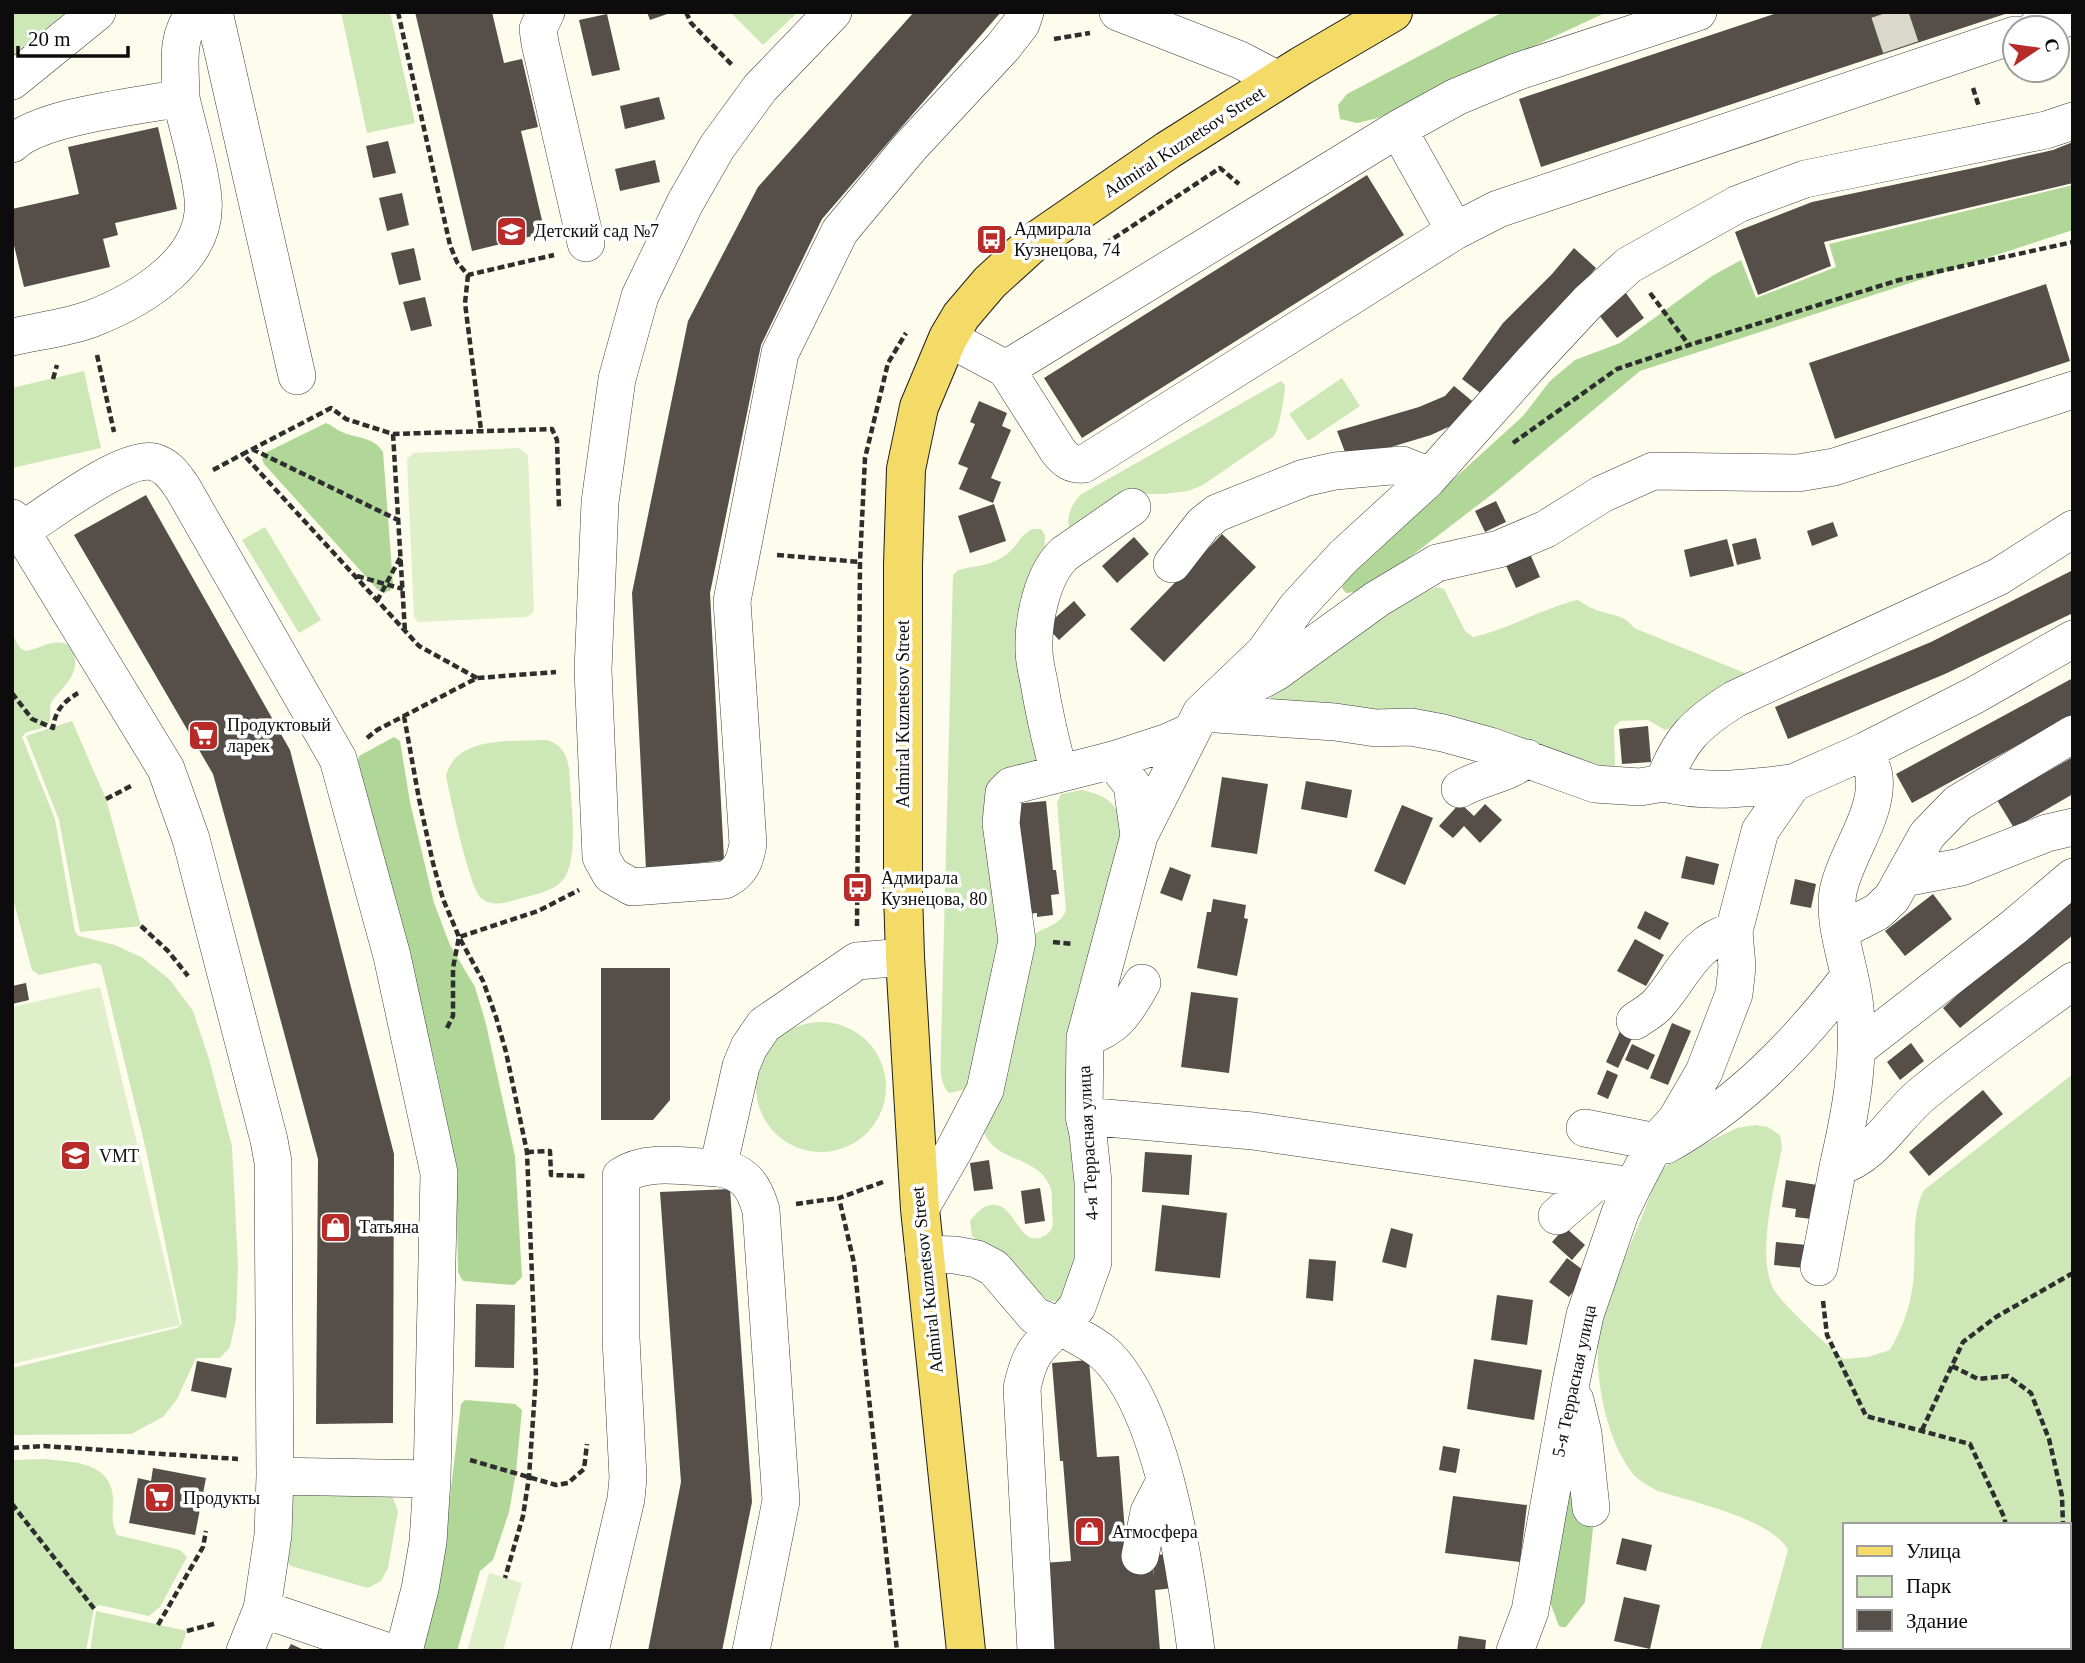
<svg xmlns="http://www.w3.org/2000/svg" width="2085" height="1663" viewBox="0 0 2085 1663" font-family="Georgia,serif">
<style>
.green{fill:#cde7b7;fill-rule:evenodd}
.forest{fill:#b0d797}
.pitch{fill:#dfefc9}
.building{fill:#554e49}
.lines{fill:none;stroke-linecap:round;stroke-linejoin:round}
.minor-tunnel{stroke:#dad8ca;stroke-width:37;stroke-dasharray:37 18;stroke-linecap:butt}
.minor-casing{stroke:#3f3f3f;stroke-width:38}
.major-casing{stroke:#1d1d1d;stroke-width:40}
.path{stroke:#2e2e2e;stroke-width:4.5;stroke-dasharray:7 3.5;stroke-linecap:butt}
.minor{stroke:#fff;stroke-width:37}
.major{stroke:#f4da67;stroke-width:38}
.labels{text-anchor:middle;stroke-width:7;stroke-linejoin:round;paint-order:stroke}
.street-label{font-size:18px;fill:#0c0c0c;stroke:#fff}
.poi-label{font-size:18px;fill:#0c0c0c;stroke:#fff;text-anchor:start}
</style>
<rect width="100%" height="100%" fill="#fefcec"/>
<!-- green -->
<path class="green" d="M12,12H74L12,57Z
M341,12H390L415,123L367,133Z
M730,12H798L763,45Z
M84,371L101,448L12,468V388Z
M1342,378L1360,406L1308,441L1289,414Z
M1281,381L1285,385C1285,395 1279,430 1274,436L1203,485L1188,491L1164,494H1139L1072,534C1064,520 1070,507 1080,495Z
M265,527L321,620L299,633L242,540Z
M1032,529H1041L1045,535L1037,759L1033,763L1014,769L1002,941L971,1083L963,1090L949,1093C938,1082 941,1064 941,1049L953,575L958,570C973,566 989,566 1003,557C1015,550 1020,535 1032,529Z
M1436,587L1444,589L1465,631L1473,637C1509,629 1541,609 1577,600C1583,602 1586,606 1592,608C1608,616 1624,613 1634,628L1745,673C1723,692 1693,721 1665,730L1648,720L1620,721L1614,727L1615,765L1608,769L1271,700V694L1390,610Z
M12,634L20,648L26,651C37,649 52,640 63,643C69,644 72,649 74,654C80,674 63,687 52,701C48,708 53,722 46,726C37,732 28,728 22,737L55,819L75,932L79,936L115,945L143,958L170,980L193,1011L209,1059L232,1146L238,1266L236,1319L230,1347L220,1358H196L177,1399L163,1417L131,1434L12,1435V1368L177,1328L182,1324L146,1150L101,965L95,963L39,975L32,970L12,895Z
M72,721L106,799L141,926L80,932L59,820L26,736Z
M547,740C562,745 566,753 569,768C570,795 581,864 561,882C552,891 534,895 522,898C509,902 492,908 481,898C469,887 450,796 446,776C456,735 513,742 547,740Z
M1082,790C1106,796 1111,799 1124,821L1076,1137L1075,1280L1059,1301H1049L972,1236L970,1221C976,1213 985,1203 996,1205C1017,1208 1020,1251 1046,1235C1055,1229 1053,1220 1052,1211C1052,1203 1053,1191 1049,1184C1034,1155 995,1162 984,1132L1030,937C1043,927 1061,926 1066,910L1057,803L1061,794Z
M756 1087a65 65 0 1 1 130 0a65 65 0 1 1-130 0Z
M2073,1074V1651H1760L1788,1550C1774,1520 1690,1501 1658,1491C1650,1487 1641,1482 1635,1476C1604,1441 1590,1361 1602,1316C1605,1304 1611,1292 1615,1281C1629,1246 1646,1211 1657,1175L1673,1159L1737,1128L1756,1125L1768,1127L1780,1135L1782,1147C1775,1185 1757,1250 1772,1286C1777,1300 1830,1348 1844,1359L1868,1357L1890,1350C1904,1325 1913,1300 1914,1271C1916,1244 1911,1214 1924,1190ZM1845,1525H2069V1647H1845Z
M45,1459C69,1462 106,1461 112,1491C116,1508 108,1515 117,1535L180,1550L187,1557L160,1607L149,1616L99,1605L94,1608L86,1651H12V1460Z
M300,1491H386L393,1498L398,1511L388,1568L381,1581L368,1588L291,1566L281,1556L288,1495Z
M96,1611L187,1631L180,1651H90Z"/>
<!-- forest -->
<path class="forest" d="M1503,12H1607L1378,118L1357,123L1340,119L1338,105L1347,94Z
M2073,185V230L1640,371L1495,492L1389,573L1355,592L1346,593L1342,588L1345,578L1523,416L1550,381L1575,360L1620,343L1712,276L1741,260L1756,298L1836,267L1829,244Z
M326,423C332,425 336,430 342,432C357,439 373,436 383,452L393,583L391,590L384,593L378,590L264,464L262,459L265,453Z
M394,737L400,741L410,802L434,903L450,945L475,987L486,1024L515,1156L522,1277L514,1285L463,1281L458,1272L456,1165L434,1059L358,761L359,756Z
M465,1400L515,1404L522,1410L516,1472L509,1512L493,1560L480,1571L457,1651H419L445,1539L461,1404Z
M1567,1477L1593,1522V1528L1585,1602L1566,1627H1562L1559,1626L1548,1597Z"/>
<!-- pitch -->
<path class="pitch" d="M519,448L528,455L534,609L532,614L526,617L418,622L414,617L407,459L413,453Z
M100,987L180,1325L12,1364V1007Z
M489,1573L522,1583L503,1651H467Z"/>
<!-- building -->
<path class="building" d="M415,12H492L504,63L522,59L538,127L521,131L545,233L472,251Z
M647,12H670V13L650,20Z
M914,12H1001L822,219L761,345L710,593L724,860L646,869L632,593L688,321L758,187Z
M1780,12L2008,13L1541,167L1519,99Z
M607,14L620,70L592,76L579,20Z
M659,97L665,119L625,129L620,106Z
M158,127L177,209L115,223L118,235L103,239L110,267L24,287L12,237V209L79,194L68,147Z
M388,141L396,173L373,178L366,146Z
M2073,142V183L1824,242L1831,266L1758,295L1735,232L1812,202L1983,166L2053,150Z
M655,160L660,182L620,191L615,169Z
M1367,175L1404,235L1082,438L1044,378Z
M402,193L409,225L387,231L379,198Z
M414,248L421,280L399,285L391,253Z
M1574,248L1596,268L1487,398L1462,379L1503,323L1552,274Z
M2046,284L2070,361L1835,439L1809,363Z
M1623,289L1644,318L1617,338L1595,310Z
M425,297L432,326L411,331L403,302Z
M1454,386L1477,405L1457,423L1431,435L1348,460L1337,431L1419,407L1445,396Z
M979,401L1007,413L1002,426L1011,430L991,478L1001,482L993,503L959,489L968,468L958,464L975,424L970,422Z
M146,495L290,750L394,1154L393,1423L316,1424L318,1159L266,966L213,774L74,535Z
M1496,501L1506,522L1485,532L1475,511Z
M994,504L1006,541L970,553L958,516Z
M1833,522L1838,536L1812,546L1807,531Z
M1222,534L1256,567L1164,662L1130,629Z
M1134,537L1149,554L1117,583L1102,566Z
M1756,538L1761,559L1737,565L1732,544Z
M1727,539L1734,566L1690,577L1684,550Z
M1528,549L1540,577L1516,588L1504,561Z
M2073,570V613L1945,674L1788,739L1775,707L1931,642Z
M1074,601L1086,615L1059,640L1046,626Z
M2073,678V715L1912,803L1896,774Z
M1648,726L1651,762L1622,764L1619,729Z
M2073,757V794L2014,828L1997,800Z
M1222,777L1268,784L1257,854L1211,847Z
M1306,781L1352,790L1347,818L1301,809Z
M1046,801L1053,870H1056L1059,894L1051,895L1053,915L1037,917V913L1025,914L1014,804Z
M1460,803L1474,816L1485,804L1502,820L1480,843L1464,826L1453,838L1439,826Z
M1402,805L1433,818L1405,885L1374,871Z
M1686,856L1719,864L1714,885L1681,878Z
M1170,867L1191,875L1182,901L1160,893Z
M1795,879L1816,884L1811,908L1790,904Z
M1933,894L1952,919L1905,956L1885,931Z
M2073,896V935L1960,1028L1943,1008L2009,948Z
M1213,899L1246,905L1244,918L1248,919L1237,976L1197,968L1207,912H1211Z
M1645,911L1669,923L1660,940L1637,928Z
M1635,939L1664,955L1646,986L1617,971Z
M601,968H670V1100L653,1120H601Z
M26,983L29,1000L12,1004V986Z
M1191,992L1238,998L1229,1073L1181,1067Z
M1672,1023L1691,1031L1668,1085L1650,1078Z
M1620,1031L1633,1036L1618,1068L1606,1062Z
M1911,1043L1924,1061L1900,1080L1887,1062Z
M1632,1044L1655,1055L1648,1070L1625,1060Z
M1607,1070L1618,1075L1608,1099L1597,1094Z
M1983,1090L2003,1114L1929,1176L1909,1152Z
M1145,1152L1192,1155L1189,1195L1142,1192Z
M989,1160L993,1189L974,1191L970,1163Z
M1786,1180L1817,1185L1812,1219L1795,1217L1796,1209L1782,1207Z
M1040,1188L1045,1221L1025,1224L1021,1191Z
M730,1189L752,1502L722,1651H648L681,1482L660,1192Z
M1162,1205L1227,1213L1220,1278L1155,1271Z
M1565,1227L1585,1245L1572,1260L1552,1242Z
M1391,1228L1413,1234L1406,1268L1382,1262Z
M1776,1242L1807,1245L1804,1268L1774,1265Z
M1567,1258L1587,1273L1569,1297L1549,1282Z
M1309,1259L1336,1261L1333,1301L1306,1298Z
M1497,1295L1533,1300L1527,1345L1491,1340Z
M476,1304L515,1305L514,1368L475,1367Z
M1474,1359L1542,1370L1534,1420L1467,1409Z
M1089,1360L1097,1457L1119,1456L1127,1557L1152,1555L1154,1578L1153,1555L1171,1554L1174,1588L1155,1590L1160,1651H1050L1043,1563L1071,1561L1063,1461H1060L1052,1363Z
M197,1361L232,1368L226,1398L191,1391Z
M1443,1446L1460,1449L1456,1473L1439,1470Z
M153,1468L206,1478L195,1535L129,1523L138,1478L151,1481Z
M1453,1496L1527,1505L1520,1562L1445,1553Z
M1622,1538L1652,1545L1646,1571L1616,1564Z
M1624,1597L1660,1605L1650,1649L1614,1641Z
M1459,1636L1486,1640L1485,1651H1457Z
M291,1644L306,1651H287Z"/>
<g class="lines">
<!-- minor-tunnel -->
<path class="minor-tunnel" d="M1889,12L1901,48"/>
<defs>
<path id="minor" d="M214,12L297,376
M546,12L538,29L540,43L586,243
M833,12L760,88L717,147L685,203L640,296L617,379L600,502L593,670L601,857L611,875L632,887L725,880C741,872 745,861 748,844L732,601L780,353L840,231L910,147L1003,47L1021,24L1025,12
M1118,12L1240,60L1278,80
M2036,28L2073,16
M12,81L97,12
M1398,129L1455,231
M12,144C40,116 140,106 181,98C181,68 174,36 196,12
M12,337C38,331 66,328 91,319C140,300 209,260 203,198C200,167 188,129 181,98
M948,338L1006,369L1398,129L1456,97L1516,72L1698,12
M1006,369L1058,451C1066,461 1072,465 1084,464L1455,231L1498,209L2015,35
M12,518L21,531C48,514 124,455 154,462C168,466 174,476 182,487L338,759L392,956L439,1173L432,1479L428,1542L420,1589L404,1651
M21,531L166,769L191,839L269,1140L273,1162L275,1476L273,1535L262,1609
M1172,564L1203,524L1217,513L1304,478L1335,471L1402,465L1417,471L1427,480
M1245,689L1276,672L1377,599L1437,563L1499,549L1546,529L1602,494L1653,471L1798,473L1834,467L2073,390
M1201,713L1264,653L1297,607L1343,557L1427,480L1533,361L1588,302L1629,265L1738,204L1805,179L2046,130L2073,121
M1059,773C1051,743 1044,713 1039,682C1037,672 1034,661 1034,650C1033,620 1042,575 1064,554L1132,507
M1793,783C1745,788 1710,794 1663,783C1680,739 1695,724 1735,699L1998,577L2073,529
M1460,789C1482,776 1508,775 1527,758
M1139,836L1192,731
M1904,878L1961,867L2047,833L2073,827
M1840,931L1877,912L1892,898L1927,835L1958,803L2073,734
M1635,1021C1642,1016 1651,1011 1657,1005C1683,976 1692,942 1734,931
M1085,1038C1118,1027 1125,1012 1142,983
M1857,1049L2014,927L2073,877
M1084,1116L1253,1131L1633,1186
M1585,1128L1656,1142
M1666,1145C1741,1103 1797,1044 1849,977
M1838,1167C1850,1115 1860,1063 1855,1009C1853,975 1832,925 1838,892C1845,855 1879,814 1874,776C1873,768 1868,759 1865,751
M920,1209L954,1150L985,1090L1017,941L1001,823L1004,793L1011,786L1113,760L1168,742L1192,731L1201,713L1335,722L1376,728L1411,727L1443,733L1490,746L1595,784L1640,787L1663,783
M1557,1216L1597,1181
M924,1254L955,1255L977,1259L994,1268L1035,1316L1060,1326L1077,1307L1093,1262V1182L1088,1134L1084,1116L1085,1038L1139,836L1132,785L1113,760
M1819,1267L1838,1167C1877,1155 1895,1115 1926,1091C1973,1053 2023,1017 2073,981
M1575,1400L1583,1433L1591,1508
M275,1476L432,1479
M1140,1556L1149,1512L1165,1481
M245,1651L262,1609L386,1651
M590,1651L626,1499L628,1478L621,1338V1176C647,1158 688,1167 718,1168
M751,1651L781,1501L761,1210C754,1186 744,1171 718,1168L741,1066L749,1047L764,1025L857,961L905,957
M1036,1651L1022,1388C1029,1356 1035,1348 1060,1326C1074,1335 1093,1343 1105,1354C1164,1410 1186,1572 1196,1651
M1515,1651L1530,1611L1571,1382L1585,1315L1620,1213L1633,1186L1656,1142L1676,1120L1704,1072L1734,994L1737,967L1734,931L1760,831L1793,783L1865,751L1975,695L2073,639"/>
<path id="major" d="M966,1651L920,1209L905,957L903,892V565L906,469L919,407L948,338L961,316L990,282L1033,243L1168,150L1301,66L1393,12"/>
</defs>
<!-- minor casing -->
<use href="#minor" class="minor-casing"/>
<!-- major casing -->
<use href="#major" class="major-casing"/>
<!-- path -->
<path class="path" d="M398,12L450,245L457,262L468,275L554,255
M686,12L691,23L733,66
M1054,39L1090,33
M1973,88L1979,107
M1105,244L1220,168L1239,184
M468,275L465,303L481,430
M1650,293L1689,345
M97,355L114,432
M53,379L57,365
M393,434L405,632
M1513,443L1617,369L1689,345L1899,280L2073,242
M252,449L398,520
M213,470L243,454
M777,555L860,562
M357,576L403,589
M377,601L400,558
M477,678L419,646L243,454L331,408L346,419L393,434L552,429L557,440L559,510
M12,693L32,719L53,728C55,711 63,702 78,693
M404,716L419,799L433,863L443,899L459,937L483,981L496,1017L506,1052L527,1152L536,1376L529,1477L523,1516L505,1578
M367,738L377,730L477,678L556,672
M106,799L133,785
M141,926L168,951L188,976
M857,926L860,562L865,458L888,363L906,333
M1053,942L1072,944
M447,1028L453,1016V968L459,937L538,911L579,890
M527,1152L550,1151L551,1175L585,1176
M883,1182L839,1198L854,1263L897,1651
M796,1204L839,1198
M1823,1301L1827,1335L1866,1416L1970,1444L2005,1519V1525
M1952,1366L1978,1379L2008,1376L2031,1393L2049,1439L2062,1496L2063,1525
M1922,1430L1963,1342L1996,1317L2073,1273
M12,1448L44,1446L238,1459
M470,1460L556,1485L568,1483L584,1469L587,1444
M12,1504L96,1611
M2069,1609H2073
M158,1625L203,1547L206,1531
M187,1631L217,1623"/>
<!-- minor -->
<use href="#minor" class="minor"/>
<!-- major -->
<use href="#major" class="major"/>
</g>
<!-- icons -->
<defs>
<symbol id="school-square" viewBox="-11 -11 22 22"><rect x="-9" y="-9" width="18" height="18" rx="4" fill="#b72b29" stroke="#fff"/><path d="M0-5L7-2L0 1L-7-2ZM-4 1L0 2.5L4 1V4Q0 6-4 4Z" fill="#fff"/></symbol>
<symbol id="bus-square" viewBox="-11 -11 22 22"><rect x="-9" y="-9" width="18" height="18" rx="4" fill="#b72b29" stroke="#fff"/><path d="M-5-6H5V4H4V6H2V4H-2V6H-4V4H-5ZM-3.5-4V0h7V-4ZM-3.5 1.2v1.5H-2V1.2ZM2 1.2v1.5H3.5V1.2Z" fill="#fff"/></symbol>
<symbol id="supermarket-square" viewBox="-11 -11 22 22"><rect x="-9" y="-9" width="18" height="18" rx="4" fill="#b72b29" stroke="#fff"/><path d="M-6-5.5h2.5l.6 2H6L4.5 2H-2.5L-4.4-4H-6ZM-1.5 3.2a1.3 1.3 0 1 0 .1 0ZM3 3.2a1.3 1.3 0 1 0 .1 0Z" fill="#fff"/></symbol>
<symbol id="university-square" viewBox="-11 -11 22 22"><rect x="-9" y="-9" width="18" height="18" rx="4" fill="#b72b29" stroke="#fff"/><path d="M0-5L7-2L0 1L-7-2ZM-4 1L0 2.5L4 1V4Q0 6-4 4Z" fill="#fff"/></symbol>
<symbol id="shop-square" viewBox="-11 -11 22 22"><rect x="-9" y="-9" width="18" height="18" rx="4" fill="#b72b29" stroke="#fff"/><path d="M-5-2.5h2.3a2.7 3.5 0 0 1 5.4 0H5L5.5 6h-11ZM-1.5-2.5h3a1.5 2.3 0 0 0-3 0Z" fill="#fff"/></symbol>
</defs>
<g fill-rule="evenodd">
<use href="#school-square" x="494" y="214" width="35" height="35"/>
<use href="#bus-square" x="974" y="222" width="35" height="35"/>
<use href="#supermarket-square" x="186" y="718" width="35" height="35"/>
<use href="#bus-square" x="840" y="870" width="35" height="35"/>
<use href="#university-square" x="58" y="1138" width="35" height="35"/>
<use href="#shop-square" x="318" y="1210" width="35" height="35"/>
<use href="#supermarket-square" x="142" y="1480" width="35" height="35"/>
<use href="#shop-square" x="1072" y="1514" width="35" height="35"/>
</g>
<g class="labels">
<!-- street labels -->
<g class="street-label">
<text transform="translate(1184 142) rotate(-33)" y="6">Admiral Kuznetsov Street</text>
<text transform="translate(903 714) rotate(-90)" y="6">Admiral Kuznetsov Street</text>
<text transform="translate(1088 1143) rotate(-93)" y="6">4-я Террасная улица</text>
<text transform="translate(927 1280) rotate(-96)" y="6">Admiral Kuznetsov Street</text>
<text transform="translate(1574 1381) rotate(-78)" y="6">5-я Террасная улица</text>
</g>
<!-- poi labels -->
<g class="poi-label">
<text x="1014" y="235">Адмирала<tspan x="1014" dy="21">Кузнецова, 74</tspan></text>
<text x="534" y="237">Детский сад №7</text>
<text x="227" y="731">Продуктовый<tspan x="227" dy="21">ларек</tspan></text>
<text x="881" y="884">Адмирала<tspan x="881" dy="21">Кузнецова, 80</tspan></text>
<text x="99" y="1162">VMT</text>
<text x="359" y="1233">Татьяна</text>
<text x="183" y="1504">Продукты</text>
<text x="1112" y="1538">Атмосфера</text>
</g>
</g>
<!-- border -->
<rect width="2085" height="1663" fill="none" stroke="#0c0c0c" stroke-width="28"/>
<!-- legend -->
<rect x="1843" y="1523" width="228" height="126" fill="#ffffff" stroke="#9e9e9e" stroke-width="2"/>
<rect x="1857" y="1546" width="35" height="10" fill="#f4da67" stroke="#9e9e9e" stroke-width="2"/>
<text x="1906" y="1558" font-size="21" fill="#0c0c0c">Улица</text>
<rect x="1857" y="1576" width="35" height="21" fill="#cde7b7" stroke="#9e9e9e" stroke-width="2"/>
<text x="1906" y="1593" font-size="21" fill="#0c0c0c">Парк</text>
<rect x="1857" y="1610" width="35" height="21" fill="#554e49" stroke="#9e9e9e" stroke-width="2"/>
<text x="1906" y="1628" font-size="21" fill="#0c0c0c">Здание</text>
<!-- north arrow -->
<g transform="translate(2036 49) rotate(77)"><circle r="33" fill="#ffffff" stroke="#9e9e9e" stroke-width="2"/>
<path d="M0-5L12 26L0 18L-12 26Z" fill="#b72b29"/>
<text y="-10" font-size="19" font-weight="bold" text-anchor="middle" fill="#0c0c0c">С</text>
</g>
<!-- scale -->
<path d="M18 46v10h110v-10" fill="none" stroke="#0c0c0c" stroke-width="3.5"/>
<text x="28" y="46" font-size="21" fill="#0c0c0c" stroke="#ffffff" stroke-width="5" paint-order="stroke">20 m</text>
</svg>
